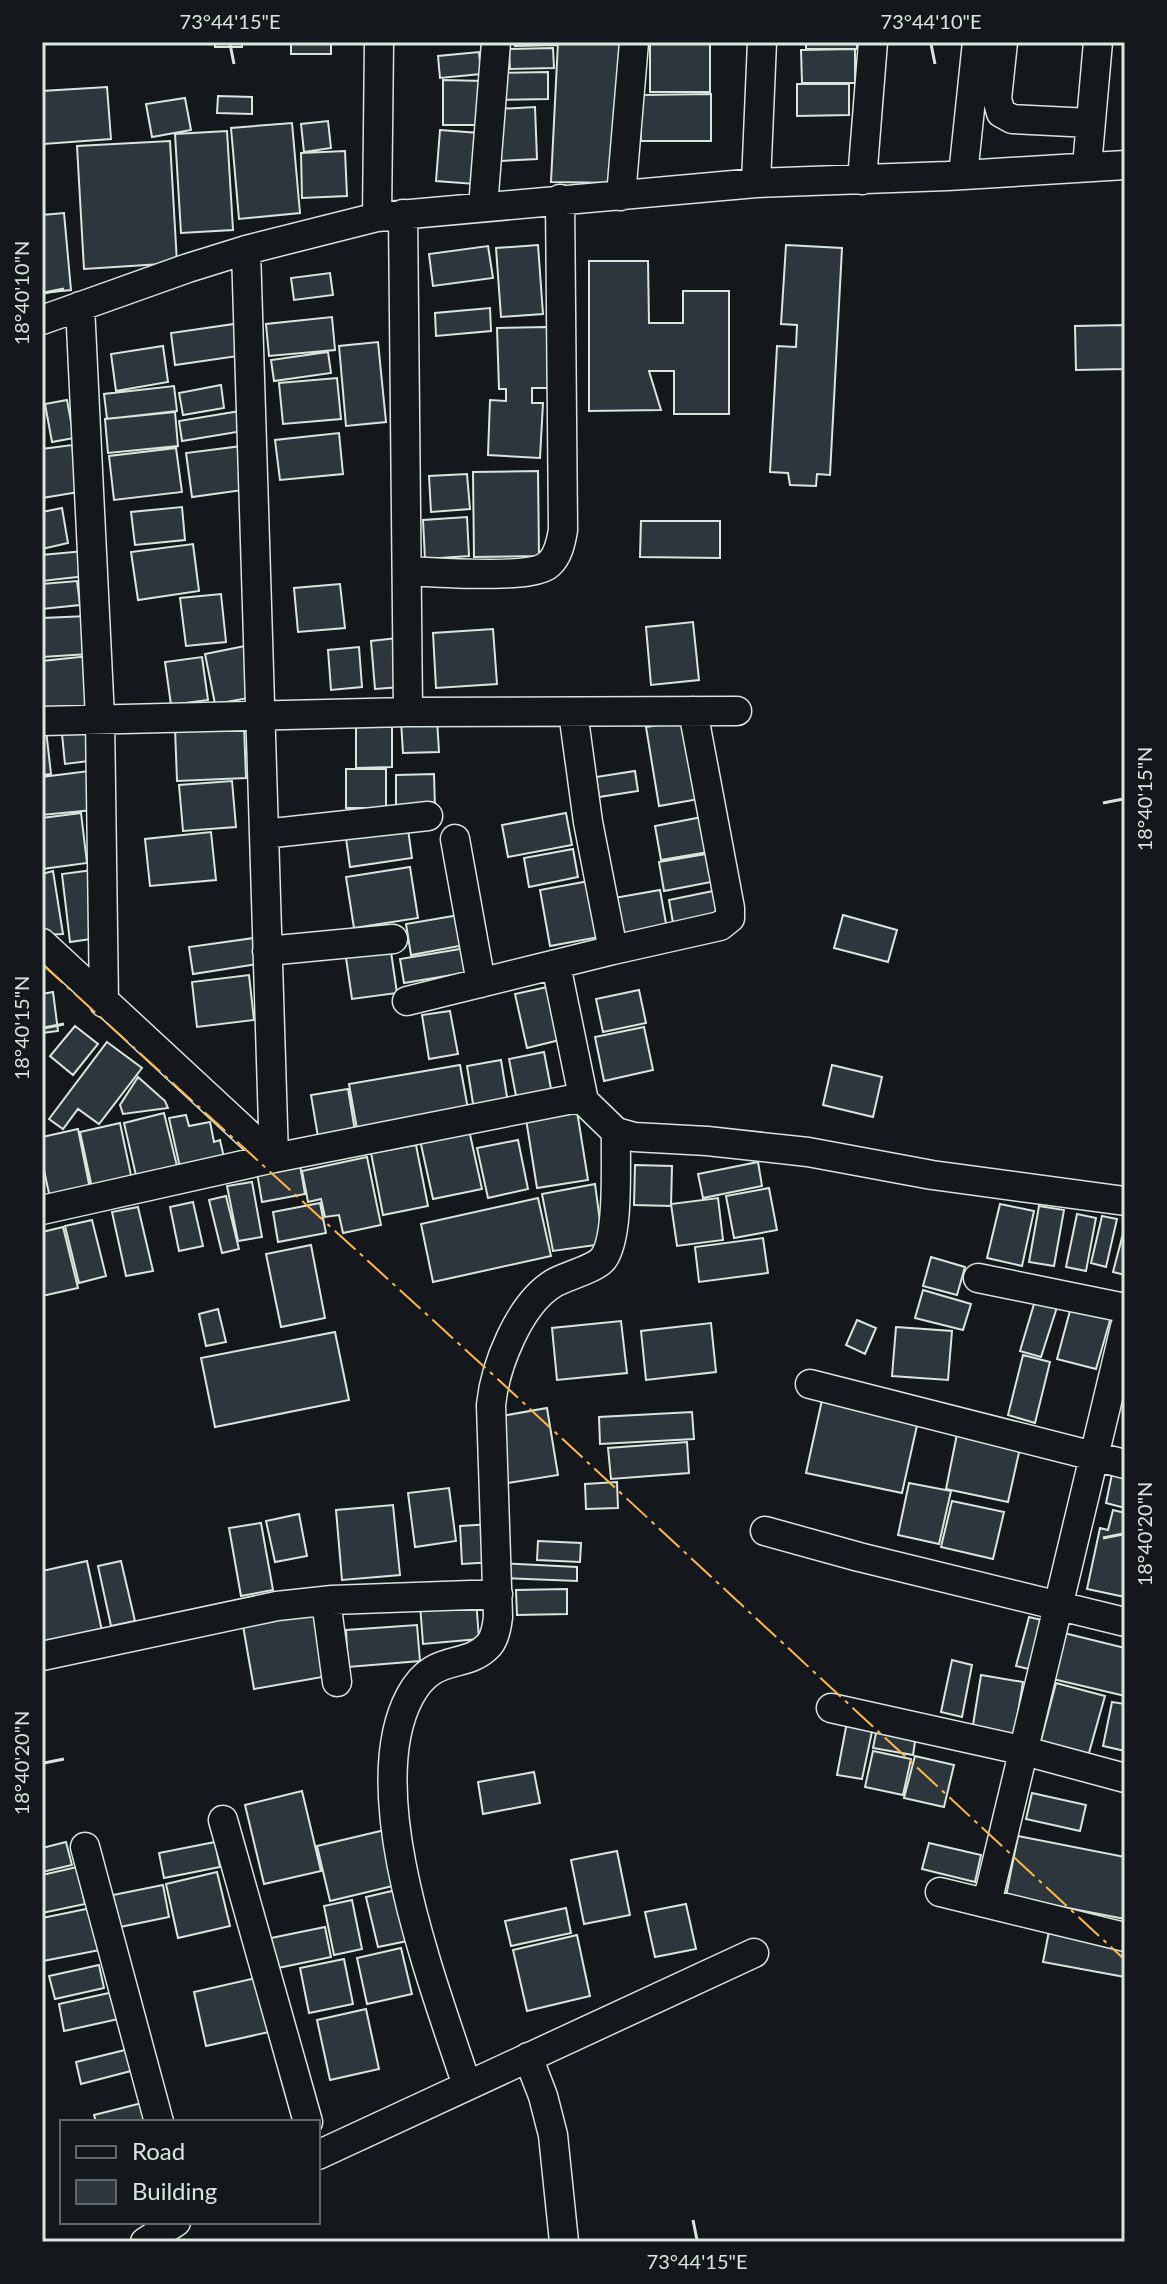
<svg xmlns="http://www.w3.org/2000/svg" width="1167" height="2284" viewBox="0 0 1167 2284" font-family="Lato,sans-serif">
<style>
.building{fill:#2c363c;stroke:#d8e6dc;stroke-width:2}
.lines{fill:none;stroke-linecap:round;stroke-linejoin:round}
.minor-casing{stroke:#d8e6dc;stroke-width:31}
.minor{stroke:#14181c;stroke-width:28}
.power{stroke:#ffb74d;stroke-width:2;stroke-dasharray:28 6 4 6;stroke-linecap:butt}
.ticks{fill:none;stroke:#d8e6dc;stroke-width:3}
.neatline{fill:none;stroke:#d8e6dc;stroke-width:3}
.ticks-label{font-size:20px;text-anchor:middle;fill:#d8e6dc}
</style>
<rect width="100%" height="100%" fill="#14181c"/>
<!-- building -->
<path class="building" d="M215,42H242V47H215Z
M291,42H331V54H291Z
M515,42H556V45L515,46Z
M558,42H619L618,183L551,182Z
M650,42H710V92H650Z
M806,42H857V49H806Z
M553,48L554,68L510,69L509,49Z
M855,49V83H802L801,50Z
M479,52L481,74L440,78L438,56Z
M548,72V99L499,100V73Z
M443,80L485,81L484,125H443Z
M797,84H849V115L797,116Z
M107,87L111,139L44,144L42,91Z
M711,94V141H641L640,95Z
M218,96L252,97V114L217,113Z
M185,98L191,130L152,137L146,104Z
M535,107L537,159L500,161L497,109Z
M328,121L331,148L304,152L301,124Z
M292,123L300,213L239,219L231,128Z
M440,130L479,133L475,184L436,181Z
M227,131L233,230L181,233L175,134Z
M170,141L177,263L84,269L77,146Z
M345,151L347,196L302,198L301,153Z
M64,213L71,290L42,293V215Z
M538,245L543,314L501,317L496,248Z
M786,245L842,248L830,475L817,474L816,486L790,485L788,473L770,472L777,346L796,347L797,325L781,324Z
M488,246L493,278L433,286L429,254Z
M589,261H648L649,323H683V291H729V414H674V371H649L661,410L589,411Z
M330,273L333,295L294,300L291,278Z
M490,308L491,331L436,336L435,313Z
M332,317L335,350L269,356L266,324Z
M234,324L238,356L175,365L171,333Z
M1125,325V369L1076,370L1075,326Z
M547,327L548,388H532V403H543L540,458L488,455L490,400L506,401V389H499L497,328Z
M378,342L386,422L346,426L339,346Z
M163,346L168,382L116,391L111,354Z
M328,352L331,373L274,381L271,360Z
M337,378L341,419L283,424L279,383Z
M221,385L224,408L183,415L179,393Z
M174,386L177,411L107,419L104,394Z
M67,400L74,438L52,442L45,404Z
M240,411L243,431L182,441L179,421Z
M175,412L178,446L108,453L105,419Z
M339,433L343,474L280,480L275,440Z
M72,445L79,492L42,498V449Z
M242,446L243,490L192,497L186,453Z
M176,448L182,492L114,500L109,456Z
M538,471L539,556L474,557L473,472Z
M467,474L470,509L431,512L429,476Z
M182,507L185,540L135,545L131,512Z
M62,508L68,543L42,549V512Z
M467,517L469,556L425,559L423,520Z
M641,521H720V558L640,557Z
M193,544L199,591L138,600L131,552Z
M84,551L86,576L42,581V555Z
M77,581L80,605L42,609V584Z
M340,584L345,628L298,632L294,588Z
M221,594L226,642L186,646L180,598Z
M88,616L89,654L42,657V618Z
M693,622L699,680L651,685L646,627Z
M493,629L497,684L436,688L433,633Z
M397,638L401,687L375,689L371,641Z
M245,646L254,697L215,704L205,654Z
M359,647L362,687L331,690L328,650Z
M89,656L95,710L42,717V661Z
M202,657L208,700L171,705L165,662Z
M437,719L439,752L403,753L401,721Z
M93,720L97,760L65,764L61,724Z
M392,721V767L356,768V722Z
M686,721L699,799L659,806L646,727Z
M244,725L246,778L177,781L175,728Z
M46,730L51,774L42,775V731Z
M346,769H386V808H346Z
M89,771L93,810L42,815V777Z
M635,771L638,791L599,797L596,777Z
M434,774L435,808L396,809V775Z
M232,781L236,827L183,831L179,785Z
M81,813L87,863L42,869V818Z
M566,813L572,845L508,857L502,825Z
M702,817L708,852L661,860L655,826Z
M407,822L412,858L350,867L345,831Z
M211,832L216,880L150,886L145,839Z
M573,849L578,877L529,887L524,858Z
M706,854L711,882L664,891L659,862Z
M410,867L418,918L354,928L346,877Z
M93,870L98,938L70,942L62,874Z
M53,871L63,934L42,935V874Z
M589,881L599,937L550,946L540,890Z
M660,890L667,929L621,938L614,898Z
M713,891L718,914L673,923L669,900Z
M465,914L470,944L411,955L406,924Z
M843,915L897,930L888,962L834,948Z
M254,938L257,964L193,974L189,947Z
M390,945L397,993L352,999L345,951Z
M472,947L476,971L404,983L400,959Z
M249,975L254,1020L197,1027L192,982Z
M552,986L564,1039L527,1048L515,994Z
M639,990L646,1023L603,1032L596,999Z
M53,992L58,1031L42,1033V994Z
M450,1011L458,1054L429,1059L422,1015Z
M75,1026L98,1044L73,1075L50,1056Z
M644,1027L653,1070L604,1081L595,1037Z
M107,1042L142,1068L99,1124L78,1109L63,1129L49,1119Z
M544,1052L552,1094L517,1101L509,1059Z
M501,1060L508,1103L474,1110L467,1066Z
M460,1065L468,1109L357,1129L349,1084Z
M832,1065L882,1077L873,1117L823,1105Z
M138,1077L165,1101L168,1108L123,1114L120,1105Z
M348,1089L355,1131L318,1137L311,1095Z
M577,1111L588,1180L537,1188L526,1119Z
M164,1113L178,1170L137,1180L124,1123Z
M186,1115L189,1126L210,1122L214,1142L220,1140L225,1162L181,1172L169,1118Z
M120,1123L132,1180L92,1188L80,1132Z
M78,1129L90,1189L50,1198L42,1161V1137Z
M469,1130L482,1189L433,1199L420,1140Z
M518,1140L528,1189L488,1198L477,1148Z
M416,1145L428,1206L383,1215L371,1153Z
M367,1157L381,1225L343,1233L339,1215L325,1217L321,1199L308,1202L302,1171Z
M758,1162L762,1186L703,1198L698,1174Z
M300,1165L305,1194L262,1202L257,1173Z
M635,1165L672,1166L671,1206L634,1205Z
M252,1182L262,1237L238,1241L227,1186Z
M595,1184L603,1244L553,1251L542,1194Z
M769,1188L777,1230L734,1238L726,1196Z
M226,1196L239,1249L222,1253L209,1200Z
M538,1198L551,1256L433,1282L421,1224Z
M718,1198L723,1240L677,1246L671,1204Z
M193,1202L203,1246L179,1251L170,1207Z
M320,1203L326,1233L278,1242L273,1212Z
M1000,1204L1034,1211L1022,1266L987,1258Z
M1039,1206L1064,1210L1054,1266L1029,1262Z
M138,1207L153,1271L126,1276L112,1212Z
M1077,1214L1096,1218L1086,1271L1066,1267Z
M1102,1216L1117,1219L1106,1267L1091,1263Z
M92,1220L106,1276L79,1283L65,1226Z
M1125,1226V1275L1113,1272Z
M63,1227L78,1288L42,1296V1232Z
M763,1238L768,1273L699,1282L695,1247Z
M311,1245L325,1318L281,1327L266,1254Z
M931,1257L965,1267L957,1295L923,1286Z
M923,1290L971,1304L963,1330L915,1318Z
M1037,1294L1059,1301L1041,1357L1020,1351Z
M1071,1307L1111,1317L1096,1369L1057,1359Z
M218,1309L226,1342L206,1346L199,1314Z
M857,1320L876,1328L865,1354L846,1345Z
M621,1321L627,1373L557,1380L552,1328Z
M711,1323L716,1372L646,1380L641,1331Z
M896,1327L952,1331L948,1380L892,1376Z
M335,1332L349,1400L215,1427L201,1358Z
M1023,1355L1050,1362L1035,1423L1008,1415Z
M822,1400L918,1421L902,1493L806,1473Z
M547,1408L558,1475L508,1483L496,1417Z
M692,1412L694,1439L600,1444L599,1417Z
M957,1434L1020,1448L1008,1502L946,1489Z
M687,1442L689,1473L611,1479L608,1448Z
M1112,1474L1125,1477V1508L1106,1503Z
M617,1482L618,1508L586,1509L585,1484Z
M909,1483L951,1491L939,1544L898,1535Z
M449,1488L456,1541L415,1547L408,1493Z
M952,1501L1004,1512L993,1559L941,1547Z
M393,1505L400,1575L342,1580L336,1510Z
M1113,1510L1125,1513V1597L1087,1589L1100,1528L1108,1530Z
M299,1514L307,1556L275,1562L266,1521Z
M261,1523L273,1590L241,1596L229,1528Z
M492,1524L494,1562L462,1564L460,1526Z
M538,1541L581,1543L580,1562L537,1560Z
M87,1561L102,1631L42,1644V1571Z
M121,1561L135,1621L111,1626L98,1566Z
M500,1563L577,1567V1581L499,1578Z
M567,1589V1614L517,1615L516,1590Z
M476,1599L479,1639L423,1644L420,1604Z
M316,1608L328,1676L254,1689L242,1620Z
M1029,1617L1050,1622L1037,1671L1016,1666Z
M417,1625L420,1661L348,1667L346,1630Z
M1064,1633L1125,1648V1696L1053,1679Z
M952,1660L972,1665L962,1717L941,1712Z
M981,1675L1023,1682L1014,1737L972,1731Z
M1056,1683L1105,1696L1087,1760L1039,1748Z
M1112,1702L1125,1704V1751L1103,1746Z
M847,1722L873,1727L862,1779L837,1775Z
M877,1728L916,1735L913,1755L873,1748Z
M873,1751L911,1759L903,1795L865,1787Z
M915,1756L954,1765L944,1807L904,1798Z
M534,1772L540,1803L483,1814L478,1782Z
M302,1791L321,1871L264,1884L245,1805Z
M1032,1793L1086,1805L1080,1831L1026,1819Z
M389,1829L401,1884L330,1901L317,1846Z
M1018,1836L1125,1857V1919L1006,1896Z
M66,1842L72,1865L42,1872V1848Z
M215,1842L220,1867L164,1878L159,1853Z
M929,1843L981,1855L975,1882L922,1869Z
M617,1851L630,1915L584,1924L571,1860Z
M77,1867L85,1904L42,1913V1875Z
M217,1872L230,1926L178,1938L166,1884Z
M163,1885L169,1917L120,1927L113,1895Z
M396,1890L417,1939L378,1947L366,1897Z
M352,1900L362,1949L334,1955L324,1906Z
M686,1904L696,1949L655,1957L645,1912Z
M91,1908L100,1950L43,1961L42,1918Z
M566,1908L571,1933L511,1946L505,1921Z
M325,1927L331,1957L278,1968L271,1938Z
M1049,1931L1125,1945V1977L1043,1962Z
M577,1935L590,1996L527,2011L513,1950Z
M401,1948L412,1994L367,2004L357,1958Z
M344,1959L353,2004L309,2013L300,1968Z
M99,1965L104,1988L55,1999L49,1976Z
M256,1978L269,2032L206,2046L194,1992Z
M118,1991L123,2018L64,2031L59,2004Z
M366,2009L379,2069L330,2080L317,2020Z
M125,2050L131,2071L81,2084L76,2062Z
M150,2101L155,2122H96L94,2115Z"/>
<g class="lines">
<defs>
<path id="minor" d="M1003,42L997,99L1001,113L1012,119L1090,123
M1087,166L1098,42
M963,175L977,42
M862,180L873,42
M756,183L762,42
M621,196L634,42
M483,207L496,42
M403,214L408,712
M377,217L379,42
M246,250L274,1158
M80,306L100,718L104,1003
M42,320L188,268L246,250L377,217L756,183L947,176L1125,165
M407,571C433,572 533,580 549,564C558,556 561,542 563,530L560,199
M42,721L408,712L737,711
M264,834L428,816
M455,839L481,983
M42,943L274,1158
M613,950L720,926L730,918V908L693,711
M267,951L393,939
M556,965L584,1101
M407,1001L613,950L588,822L573,712
M42,1210L274,1158L573,1099L584,1101L616,1132L634,1137L707,1141L808,1152L932,1175L1125,1201
M978,1278L1125,1308
M810,1384L1125,1464
M765,1531L859,1557L1125,1622
M326,1601L337,1682
M42,1656L277,1606L332,1600L498,1594
M831,1708L1021,1750L1125,1778
M223,1820L308,2122
M85,1847L159,2122
M940,1892L1125,1937
M987,1903L1125,1327
M528,2057L543,2096L553,2135L564,2242
M467,2086C435,1987 358,1793 410,1696C434,1651 465,1671 489,1645C495,1638 497,1626 498,1617L491,1405C495,1366 519,1304 554,1283C566,1276 595,1269 603,1259C620,1237 615,1161 616,1132
M318,2155L754,1953
M145,2242L176,2222"/>
</defs>
<!-- minor casing -->
<use href="#minor" class="minor-casing"/>
<!-- minor -->
<use href="#minor" class="minor"/>
<!-- power -->
<path class="power" d="M42,964L502,1383L1125,1960"/>
</g>
<!-- ticks -->
<path class="ticks" d="M230,44L234,64M931,44L935,64M44,293L64,289M1103,803L1123,799M44,1028L64,1024M1103,1538L1123,1534M44,1763L64,1759M693,2220L697,2240"/>
<!-- border -->
<rect width="1167" height="2284" fill="none" stroke="#14181c" stroke-width="88"/>
<!-- legend -->
<rect x="60" y="2120" width="260" height="104" fill="#14181c" stroke="#626a69" stroke-width="2"/>
<rect x="76" y="2146" width="40" height="12" fill="#14181c" stroke="#626a69" stroke-width="2"/>
<text x="132" y="2160" font-size="24" fill="#d8e6dc">Road</text>
<rect x="76" y="2180" width="40" height="24" fill="#2c363c" stroke="#626a69" stroke-width="2"/>
<text x="132" y="2200" font-size="24" fill="#d8e6dc">Building</text>
<rect x="44" y="44" width="1079" height="2196" class="neatline"/>
<g class="ticks-label">
<text x="230" y="29">73°44'15"E</text>
<text x="931" y="29">73°44'10"E</text>
<text transform="translate(22 293) rotate(-90)" y="7">18°40'10"N</text>
<text transform="translate(1145 799) rotate(-90)" y="7">18°40'15"N</text>
<text transform="translate(22 1028) rotate(-90)" y="7">18°40'15"N</text>
<text transform="translate(1145 1534) rotate(-90)" y="7">18°40'20"N</text>
<text transform="translate(22 1763) rotate(-90)" y="7">18°40'20"N</text>
<text x="697" y="2269">73°44'15"E</text>
</g>
</svg>
